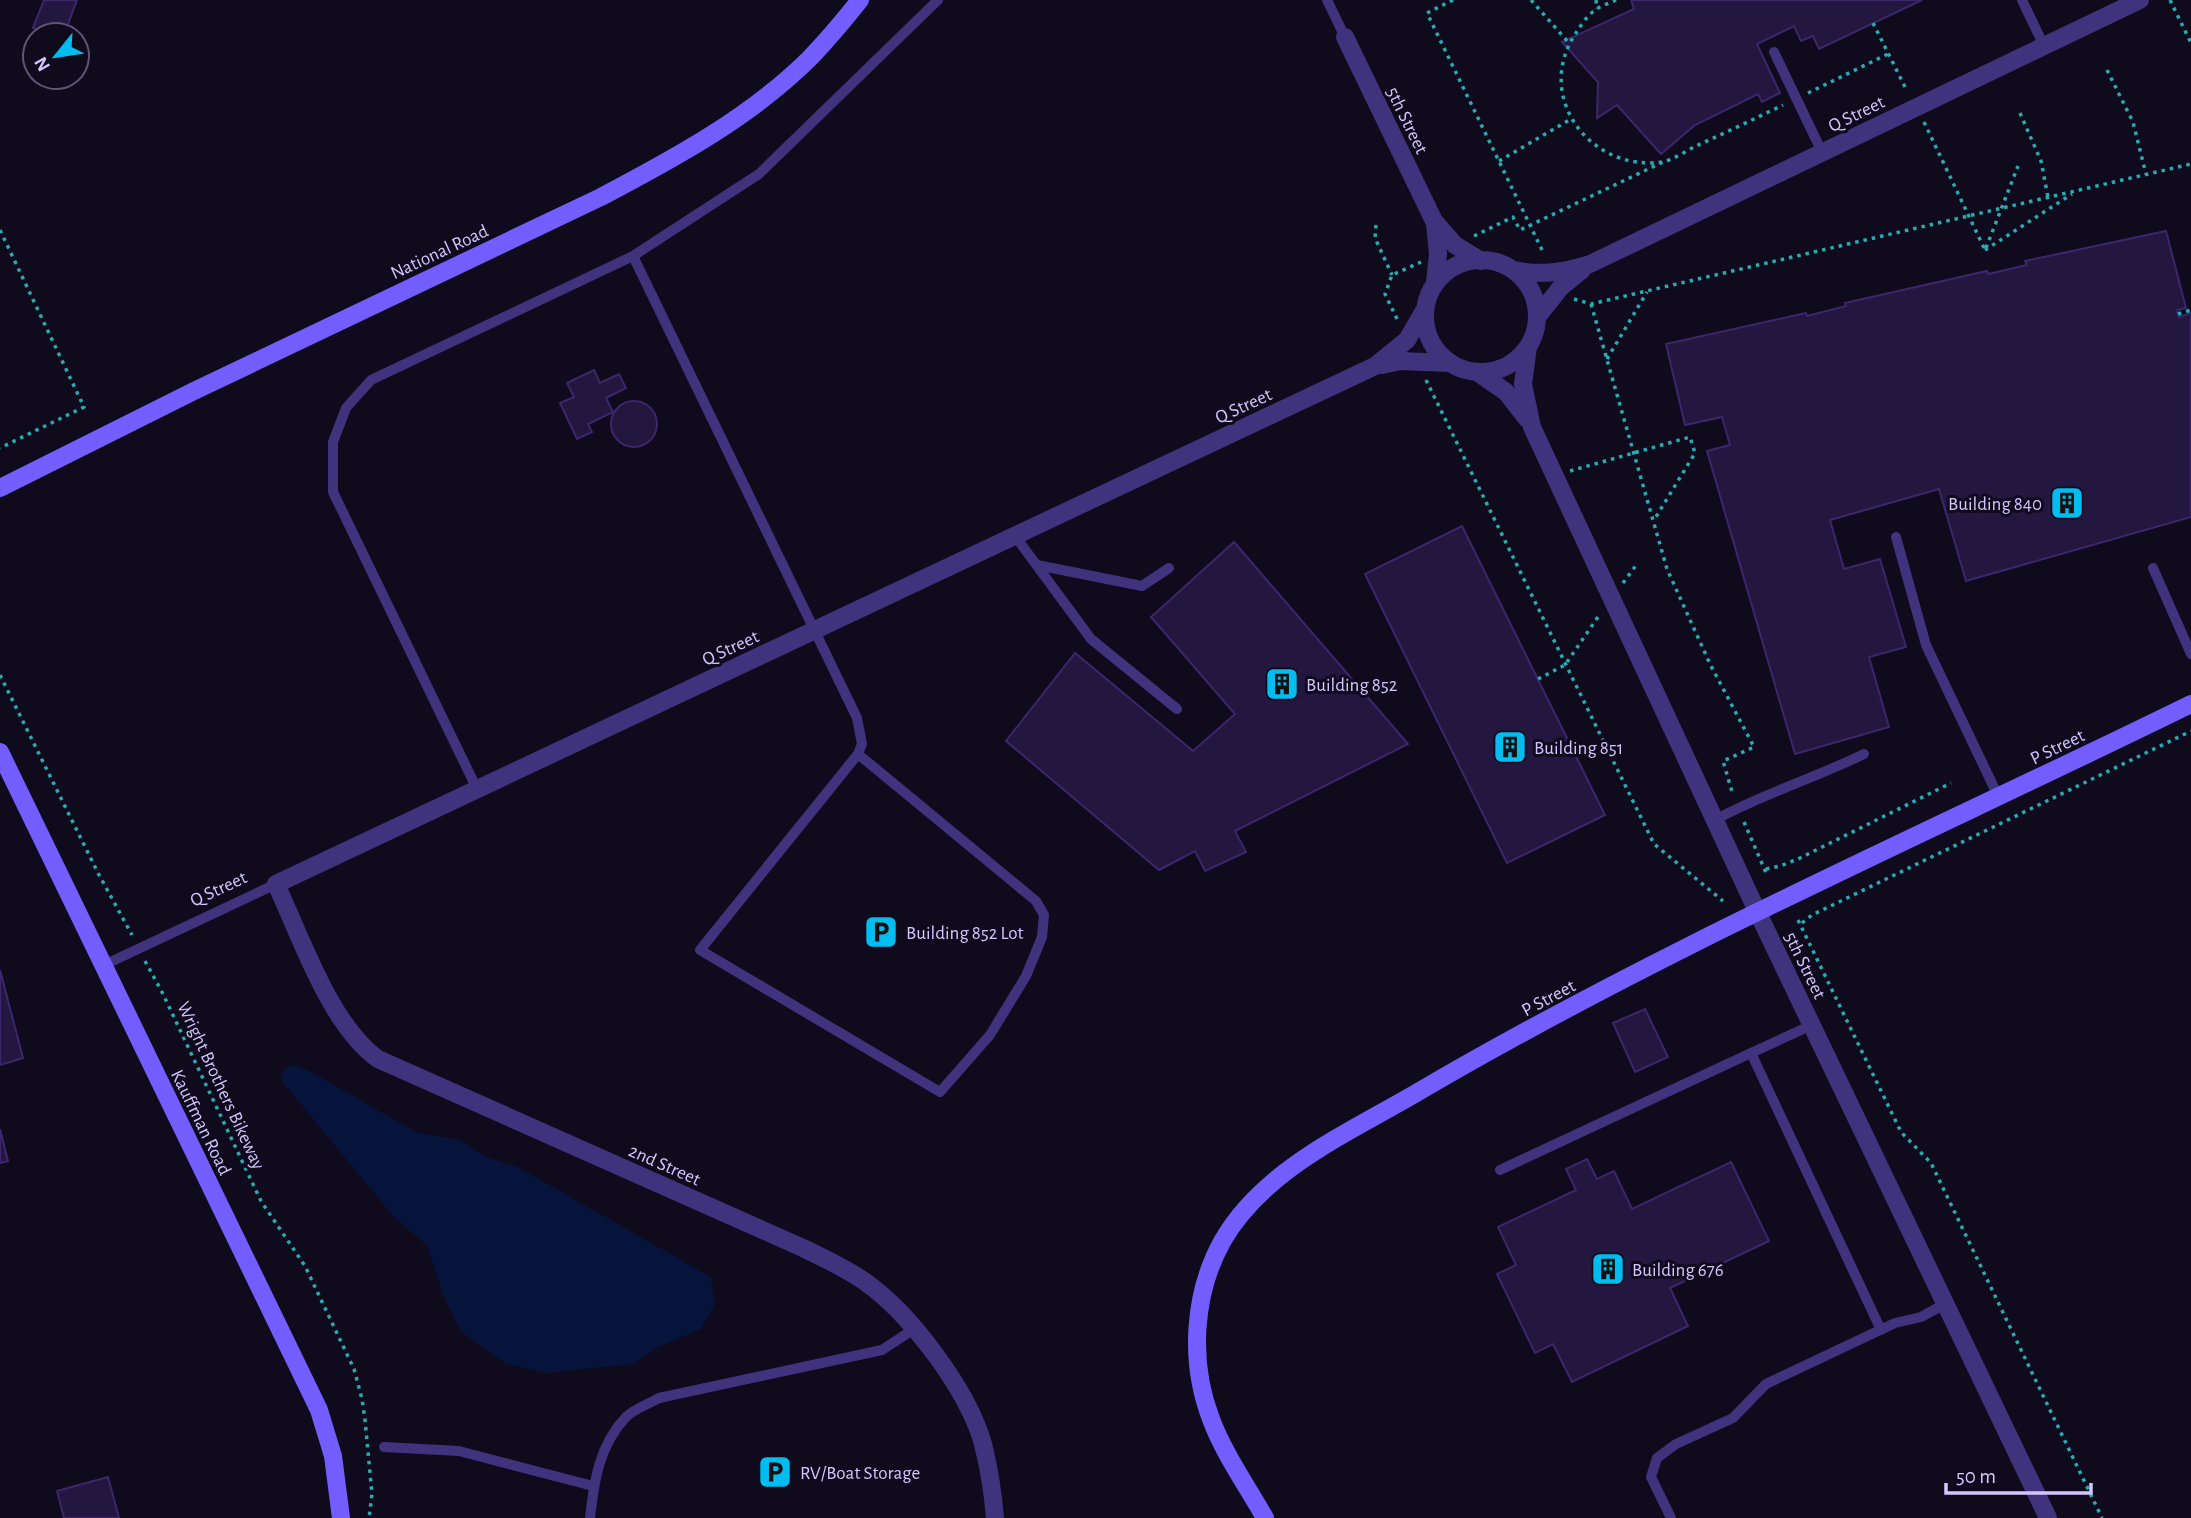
<svg xmlns="http://www.w3.org/2000/svg" width="2191" height="1518" viewBox="0 0 2191 1518" font-family="'Alegreya Sans',sans-serif">
<style>
.water{fill:#06133a}
.building{fill:#23163f;stroke:#3c266c;stroke-width:2}
.lines{fill:none;stroke-linecap:round;stroke-linejoin:round}
.path{stroke:#27abb2;stroke-width:3.5;stroke-dasharray:3.5 5;stroke-linecap:butt}
.lane{stroke:#3f337e;stroke-width:10}
.street{stroke:#3f337e;stroke-width:18}
.secondary{stroke:#745dff;stroke-width:18}
.labels{text-anchor:middle;stroke-width:6;stroke-linejoin:round;paint-order:stroke}
.street-label{font-size:19px;fill:#d3c6ff;stroke:#100a1d}
.poi-label{font-size:19px;fill:#d3c6ff;stroke:#100a1d;text-anchor:start}
</style>
<rect width="100%" height="100%" fill="#100a1d"/>
<!-- water -->
<path class="water" d="M293,1065L308,1070L416,1132L459,1140L487,1157L520,1168L711,1277L715,1305L701,1329L658,1347L634,1364L546,1373L505,1363L461,1332L443,1295L427,1246L393,1216L281,1080L283,1069Z"/>
<!-- building -->
<path class="building" d="M44,0H77L64,35H35V40L32,39L36,29L33,28Z
M1631,0H1922L1819,49L1813,36L1801,41L1794,26L1757,44L1780,93L1762,102L1758,94L1695,125L1661,154L1617,105L1597,118L1598,82L1562,42L1634,9Z
M2166,231L2186,308L2177,310L2179,317L2191,313V517L1966,581L1939,489L1830,520L1844,569L1880,559L1906,647L1869,657L1889,727L1795,754L1707,451L1730,445L1722,417L1685,425L1666,344L1806,313L1807,316L1846,306L1845,303L1987,271L1988,274L2027,265L2025,261Z
M594,370L600,383L619,374L626,388L606,398L613,412L588,424L592,432L577,439L560,403L574,397L567,383Z
M611 424a23 23 0 1 1 46 0a23 23 0 1 1-46 0Z
M1462,526L1605,815L1507,863L1365,574Z
M1234,542L1408,744L1235,831L1246,852L1205,871L1195,851L1159,870L1006,741L1075,653L1193,751L1235,714L1151,617Z
M0,970L23,1058L0,1065Z
M1645,1009L1668,1057L1635,1072L1613,1023Z
M0,1129L8,1161L0,1163Z
M1587,1159L1597,1179L1614,1171L1632,1209L1731,1162L1769,1241L1670,1288L1688,1326L1572,1382L1553,1344L1535,1353L1497,1274L1516,1265L1498,1227L1576,1190L1566,1169Z
M108,1477L119,1518H64L57,1491Z"/>
<g class="lines">
<!-- path -->
<path class="path" d="M1453,0L1427,13L1544,254
M1531,0L1569,43
M1596,0L1597,9
M1616,0C1610,3 1602,5 1597,9C1588,14 1581,25 1576,33C1533,96 1590,172 1662,162C1673,160 1686,151 1696,146C1725,133 1754,119 1783,105
M2170,0L2191,43
M1873,23L1907,91
M2107,70L2133,122L2146,174
M1808,93L1888,54
M2020,113L2041,161L2048,197
M1924,122L1985,250
M1499,161L1571,119
M1376,225L1375,238L1392,275
M0,230L84,407L0,448
M1474,236L1513,217L1520,230L1663,162
M1986,248L2018,166
M1985,250L2072,194
M1574,299L1591,304L2191,164
M1591,304L1667,569L1710,664L1754,747L1723,761L1733,795
M2178,314L2191,310
M1397,319L1385,294L1392,275L1421,262
M1607,359L1647,292
M1426,380L1654,844L1723,901
M1570,471L1690,437L1695,453L1654,520
M1623,583L1637,564
M0,675L98,873L132,935
M1538,679L1565,665L1600,614
M1744,822L1767,875
M1766,869L1780,866L1798,859L1951,783
M1798,920L1901,1132L1931,1163L2102,1518
M1802,923L1812,915L2191,731
M145,961L162,992L261,1201L305,1266L354,1369L362,1399L365,1420L372,1494L369,1518"/>
<!-- lane -->
<path class="lane" d="M1327,0L1345,37
M2022,0L2044,46
M1774,52L1822,152
M1015,536L1091,639L1177,709
M1896,537L1926,645L1998,796
M1037,565L1142,586L1169,568
M2153,568L2191,654
M858,754L1036,901L1044,915L1042,937L1026,976L990,1035L940,1092L700,950L858,754L862,744L857,718L633,256L759,174L938,0
M477,789L333,492V442L346,408L371,380L633,256
M1715,820C1762,794 1815,778 1864,754
M104,965L276,884
M1751,1053L1812,1025
M1500,1170L1751,1053L1881,1330
M384,1447L459,1451L593,1486
M590,1518C594,1482 599,1445 626,1417C634,1409 649,1404 659,1398L882,1350L914,1329
M1671,1518L1651,1477L1657,1458L1676,1444L1733,1418L1766,1384L1895,1323L1921,1317L1945,1304"/>
<!-- street -->
<path class="street" d="M1345,37L1434,221L1455,245L1481,261
M1435,224L1438,254L1435,282
M1425 316a56 56 0 1 1 112 0a56 56 0 1 1-112 0Z
M1514,270C1541,276 1564,272 1590,264L2140,0
M1538,316L1561,287L1582,270
M1528,347L1523,384L1532,427L1757,911L2048,1518
M1382,365L1400,361L1451,363
M1477,372L1506,392L1527,419
M995,1518C993,1493 989,1468 983,1444C968,1390 910,1313 864,1281C845,1268 824,1258 803,1248L378,1059C330,1025 301,937 276,884L1375,366L1407,340L1425,309"/>
<!-- secondary -->
<path class="secondary" d="M0,488L194,391L601,197C675,158 751,117 811,57C828,39 845,19 860,0
M0,752L319,1410L333,1456L341,1518
M1265,1518C1247,1486 1224,1454 1211,1419C1189,1362 1193,1293 1223,1240C1264,1169 1350,1132 1418,1092C1667,946 1932,831 2191,704"/>
</g>
<!-- icons -->
<defs>
<symbol id="building-square" viewBox="-11 -11 22 22"><rect x="-9" y="-9" width="18" height="18" rx="4" fill="#00bdf1" stroke="#100a1d"/><path d="M-4-6H4V6H1V3H-1V6H-4ZM-2.5-4.3h1.7v1.8h-1.7ZM.8-4.3h1.7v1.8H.8ZM-2.5-1h1.7V.8h-1.7ZM.8-1h1.7V.8H.8Z" fill="#111"/></symbol>
<symbol id="parking-square" viewBox="-11 -11 22 22"><rect x="-9" y="-9" width="18" height="18" rx="4" fill="#00bdf1" stroke="#100a1d"/><path d="M-3.5-5.5H1a3.5 3.5 0 0 1 0 7H-1V5.5H-3.5ZM-1-3.4V-.6H.8a1.4 1.4 0 0 0 0-2.8Z" fill="#111"/></symbol>
</defs>
<g fill-rule="evenodd">
<use href="#building-square" x="2048" y="484" width="38" height="38"/>
<use href="#building-square" x="1263" y="665" width="38" height="38"/>
<use href="#building-square" x="1491" y="728" width="38" height="38"/>
<use href="#parking-square" x="862" y="913" width="38" height="38"/>
<use href="#building-square" x="1589" y="1250" width="38" height="38"/>
<use href="#parking-square" x="756" y="1453" width="38" height="38"/>
</g>
<g class="labels">
<!-- street labels -->
<g class="street-label">
<text transform="translate(1856 113) rotate(-26)" y="7">Q Street</text>
<text transform="translate(1408 120) rotate(64)" y="7">5th Street</text>
<text transform="translate(439 251) rotate(-25)" y="7">National Road</text>
<text transform="translate(1243 405) rotate(-25)" y="7">Q Street</text>
<text transform="translate(730 647) rotate(-25)" y="7">Q Street</text>
<text transform="translate(2057 746) rotate(-26)" y="7">P Street</text>
<text transform="translate(218 888) rotate(-25)" y="7">Q Street</text>
<text transform="translate(1806 965) rotate(64)" y="7">5th Street</text>
<text transform="translate(1548 997) rotate(-28)" y="7">P Street</text>
<text transform="translate(222 1085) rotate(65)" y="7">Wright Brothers Bikeway</text>
<text transform="translate(202 1122) rotate(64)" y="7">Kauffman Road</text>
<text transform="translate(665 1164) rotate(24)" y="7">2nd Street</text>
</g>
<!-- poi labels -->
<g class="poi-label">
<text x="2042" y="510" text-anchor="end">Building 840</text>
<text x="1306" y="691">Building 852</text>
<text x="1534" y="754">Building 851</text>
<text x="906" y="939">Building 852 Lot</text>
<text x="1632" y="1276">Building 676</text>
<text x="800" y="1479">RV/Boat Storage</text>
</g>
</g>
<!-- north arrow -->
<g transform="translate(56 56) rotate(240)"><circle r="33" fill="#100a1d" stroke="#5e5577" stroke-width="2"/>
<path d="M0-5L12 26L0 18L-12 26Z" fill="#00bdf1"/>
<text y="-10" font-size="19" font-weight="bold" text-anchor="middle" fill="#d3c6ff">N</text>
</g>
<!-- scale -->
<path d="M1946 1483v10h145v-10" fill="none" stroke="#d3c6ff" stroke-width="3.5"/>
<text x="1956" y="1483" font-size="21" fill="#d3c6ff" stroke="#100a1d" stroke-width="5" paint-order="stroke">50 m</text>
</svg>
